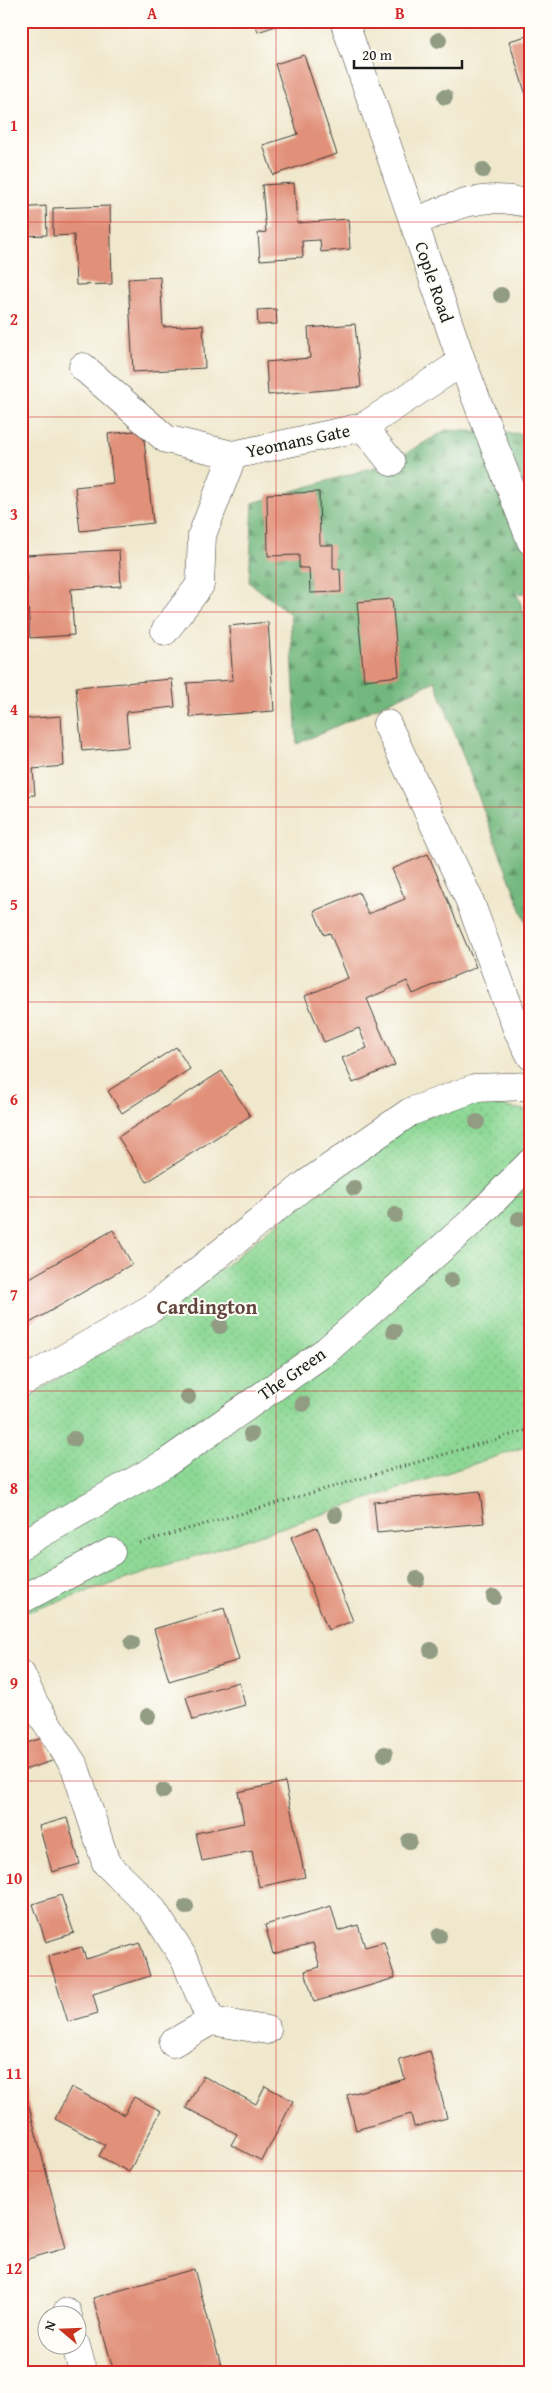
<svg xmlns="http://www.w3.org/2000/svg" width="552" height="2393" viewBox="0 0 552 2393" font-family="'Gentium Book Plus',serif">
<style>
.grass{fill:url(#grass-dots);stroke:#547a58}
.forest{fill:url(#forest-firs);stroke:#476a4d}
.building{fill:#e19079}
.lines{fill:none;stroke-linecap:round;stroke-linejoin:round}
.minor-casing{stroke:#3c3b37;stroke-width:29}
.path{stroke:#3c3b37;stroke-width:3;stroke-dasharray:1 4;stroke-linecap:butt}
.minor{stroke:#fff;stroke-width:28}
.tree{fill:#919c83}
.grid{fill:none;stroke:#d62828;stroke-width:1;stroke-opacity:0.55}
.labels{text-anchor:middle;stroke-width:4;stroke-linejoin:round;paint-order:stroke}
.street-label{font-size:18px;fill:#1c1c1c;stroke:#fdfcf7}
.quarter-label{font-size:20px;font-weight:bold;fill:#61453d;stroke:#fdfcf7}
.neatline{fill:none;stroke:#d62828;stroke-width:2}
.grid-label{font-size:16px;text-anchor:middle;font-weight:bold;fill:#d62828}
</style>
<defs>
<pattern id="grass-dots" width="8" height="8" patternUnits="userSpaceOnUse" patternTransform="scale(1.25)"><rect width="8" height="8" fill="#8dd895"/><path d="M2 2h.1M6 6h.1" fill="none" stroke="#79b980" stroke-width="1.8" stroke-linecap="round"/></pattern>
<pattern id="forest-firs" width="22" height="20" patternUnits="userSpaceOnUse" patternTransform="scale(1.25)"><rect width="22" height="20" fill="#72b87e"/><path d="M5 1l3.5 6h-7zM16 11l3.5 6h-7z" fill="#5d9566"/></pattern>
</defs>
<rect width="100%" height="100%" fill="#fdfcf7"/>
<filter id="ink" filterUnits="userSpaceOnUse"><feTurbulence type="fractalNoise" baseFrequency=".02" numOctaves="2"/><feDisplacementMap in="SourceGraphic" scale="10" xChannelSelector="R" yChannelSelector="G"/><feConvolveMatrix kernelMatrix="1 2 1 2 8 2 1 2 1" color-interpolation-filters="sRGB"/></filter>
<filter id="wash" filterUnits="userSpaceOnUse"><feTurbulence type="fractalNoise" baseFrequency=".0096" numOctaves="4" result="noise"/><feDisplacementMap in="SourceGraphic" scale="20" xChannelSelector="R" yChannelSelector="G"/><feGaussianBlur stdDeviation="1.12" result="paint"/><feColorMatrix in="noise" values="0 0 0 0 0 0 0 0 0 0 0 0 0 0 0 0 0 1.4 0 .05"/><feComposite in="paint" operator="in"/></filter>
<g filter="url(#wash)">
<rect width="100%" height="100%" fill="#f0e8cd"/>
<!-- grass -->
<path class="grass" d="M467,1101L531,1111V1445L21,1614V1401L170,1311L321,1187L416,1120Z"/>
<!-- forest -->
<path class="forest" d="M446,430L531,434V592L517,594L531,631V936L435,681L297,744L290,614L249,582L253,503L391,462Z"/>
<g id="blocks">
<!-- building -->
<path class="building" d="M254,21H287V22L258,32Z
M531,35V108H530L509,41Z
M304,55L337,154L273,175L263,145L298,134L275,64Z
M294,183L297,223L348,219L350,249L321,252L320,240L302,241L303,257L260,260L258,233L266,232L262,185Z
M46,206L47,235L23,236L21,208Z
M110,206L112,284L76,285L74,235L53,236V208Z
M160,277L163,327L203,325L205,368L133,372L128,279Z
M276,309L277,324L258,325L257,310Z
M355,324L361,387L268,395L266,362L310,358L308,328Z
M143,430L153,523L80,531L75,487L113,483L108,434Z
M319,492L320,545H333V569H340L341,592L310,593L309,568H299V555L268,556L267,494Z
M119,550L121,586L71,589L74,635L30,638L25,555Z
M392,599L399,676L364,680L357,602Z
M268,622L274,711L190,717L187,683L233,680L229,626Z
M172,679L175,707L126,712L129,747L82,751L76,687Z
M61,716L64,766L33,769L35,795L21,796V719Z
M428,854L476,967L413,994L407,981L367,999L395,1065L353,1083L342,1058L367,1048L359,1028L324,1042L305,996L348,978L330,933L324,935L314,911L359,892L368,914L405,899L392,869Z
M176,1047L190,1069L122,1113L108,1091Z
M222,1071L250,1116L147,1182L118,1137Z
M113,1230L132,1264L21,1328V1283Z
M480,1491L484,1523L377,1533L374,1502Z
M317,1527L353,1621L328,1630L291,1537Z
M224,1608L239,1660L169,1681L154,1629Z
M239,1682L245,1705L193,1720L186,1697Z
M45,1737L52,1761L21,1771V1745Z
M285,1782L305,1877L259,1887L252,1851L202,1861L196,1833L244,1823L238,1792Z
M67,1818L80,1864L52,1872L39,1826Z
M61,1895L74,1933L46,1942L33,1904Z
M331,1906L338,1931L358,1925L365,1947L384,1942L395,1978L314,2002L305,1971L320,1967L313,1943L273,1954L265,1925Z
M140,1943L150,1976L93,1994L98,2013L68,2022L48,1956L82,1947L86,1959Z
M430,2051L447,2118L414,2127L411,2114L356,2130L347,2095L405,2079L399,2060Z
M203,2076L256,2104L265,2086L293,2101L262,2161L231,2145L237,2134L186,2108Z
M22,2080L66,2248L24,2260L21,2251Z
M71,2087L124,2115L134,2097L161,2111L129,2172L99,2156L105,2145L55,2119Z
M194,2269L223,2372H114L93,2298Z"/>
</g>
</g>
<g filter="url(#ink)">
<use href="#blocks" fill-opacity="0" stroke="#3c3b37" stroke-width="1"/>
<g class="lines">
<defs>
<path id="minor" d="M344,21L462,362L531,541
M414,222C447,209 479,193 516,201C521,202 527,202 531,205
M83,367L166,439L233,455L363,427
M391,462L363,427L462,362
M165,631L200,585L202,535L233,455
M387,724L469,899L517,1029L531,1056
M21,1383L152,1308L306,1184L410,1112L475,1088L531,1086
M21,1545L166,1463L326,1351L477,1217L531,1162
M21,1600L111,1552
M21,1674L34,1703L75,1767L106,1863L151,1907L185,1960L211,2021L173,2043
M211,2021L267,2030
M67,2312L68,2316
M76,2346L83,2372"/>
</defs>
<!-- minor casing -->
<use href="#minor" class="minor-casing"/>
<!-- path -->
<path class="path" d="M140,1543L531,1429"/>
<!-- minor -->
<use href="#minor" class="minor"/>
</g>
<!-- trees -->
<g class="tree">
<circle cx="439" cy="40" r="8"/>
<circle cx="445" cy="97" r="8"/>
<circle cx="483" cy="170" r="8"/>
<circle cx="501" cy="295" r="8"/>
<circle cx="477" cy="1122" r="8"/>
<circle cx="354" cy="1188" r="8"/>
<circle cx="395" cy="1215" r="8"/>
<circle cx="519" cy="1219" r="8"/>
<circle cx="451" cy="1280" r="8"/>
<circle cx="220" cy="1326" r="8"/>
<circle cx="394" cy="1331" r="8"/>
<circle cx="188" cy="1397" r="8"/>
<circle cx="303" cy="1404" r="8"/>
<circle cx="251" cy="1434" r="8"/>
<circle cx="74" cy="1439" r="8"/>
<circle cx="335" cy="1515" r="8"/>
<circle cx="417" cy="1579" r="8"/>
<circle cx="494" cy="1597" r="8"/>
<circle cx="132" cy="1643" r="8"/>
<circle cx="431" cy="1650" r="8"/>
<circle cx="148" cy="1716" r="8"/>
<circle cx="385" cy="1754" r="8"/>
<circle cx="163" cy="1791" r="8"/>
<circle cx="409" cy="1841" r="8"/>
<circle cx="186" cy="1907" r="8"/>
<circle cx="439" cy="1936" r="8"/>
</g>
</g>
<!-- grid -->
<path class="grid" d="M276,21V2372M21,222H531M21,417H531M21,612H531M21,807H531M21,1002H531M21,1197H531M21,1391H531M21,1586H531M21,1781H531M21,1976H531M21,2171H531"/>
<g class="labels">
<!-- street labels -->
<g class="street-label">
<text transform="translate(434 282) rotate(71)" y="6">Cople Road</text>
<text transform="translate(298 441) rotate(-12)" y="6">Yeomans Gate</text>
<text transform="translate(292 1374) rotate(-35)" y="6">The Green</text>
</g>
<!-- quarter labels -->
<g class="quarter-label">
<text x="207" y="1314">Cardington</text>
</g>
</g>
<!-- margin -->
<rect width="552" height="2393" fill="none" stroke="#fdfcf7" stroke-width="55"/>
<!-- north arrow -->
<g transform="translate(62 2330) rotate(289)"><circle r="24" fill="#fdfcf7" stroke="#a3a29f"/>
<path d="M0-4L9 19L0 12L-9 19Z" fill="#c8321e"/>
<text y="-8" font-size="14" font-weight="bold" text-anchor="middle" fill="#1c1c1c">N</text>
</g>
<!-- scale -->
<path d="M354 60v8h108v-8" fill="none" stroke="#1c1c1c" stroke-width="2.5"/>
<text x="362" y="60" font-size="15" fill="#1c1c1c" stroke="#fdfcf7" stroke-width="4" paint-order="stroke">20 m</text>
<rect x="28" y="28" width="496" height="2338" class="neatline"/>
<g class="grid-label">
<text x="152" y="19">A</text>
<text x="400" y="19">B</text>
<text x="14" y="131">1</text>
<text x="14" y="325">2</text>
<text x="14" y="520">3</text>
<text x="14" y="715">4</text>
<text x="14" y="910">5</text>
<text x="14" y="1105">6</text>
<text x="14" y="1300">7</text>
<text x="14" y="1494">8</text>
<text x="14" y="1689">9</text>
<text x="14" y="1884">10</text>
<text x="14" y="2079">11</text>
<text x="14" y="2274">12</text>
</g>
</svg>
